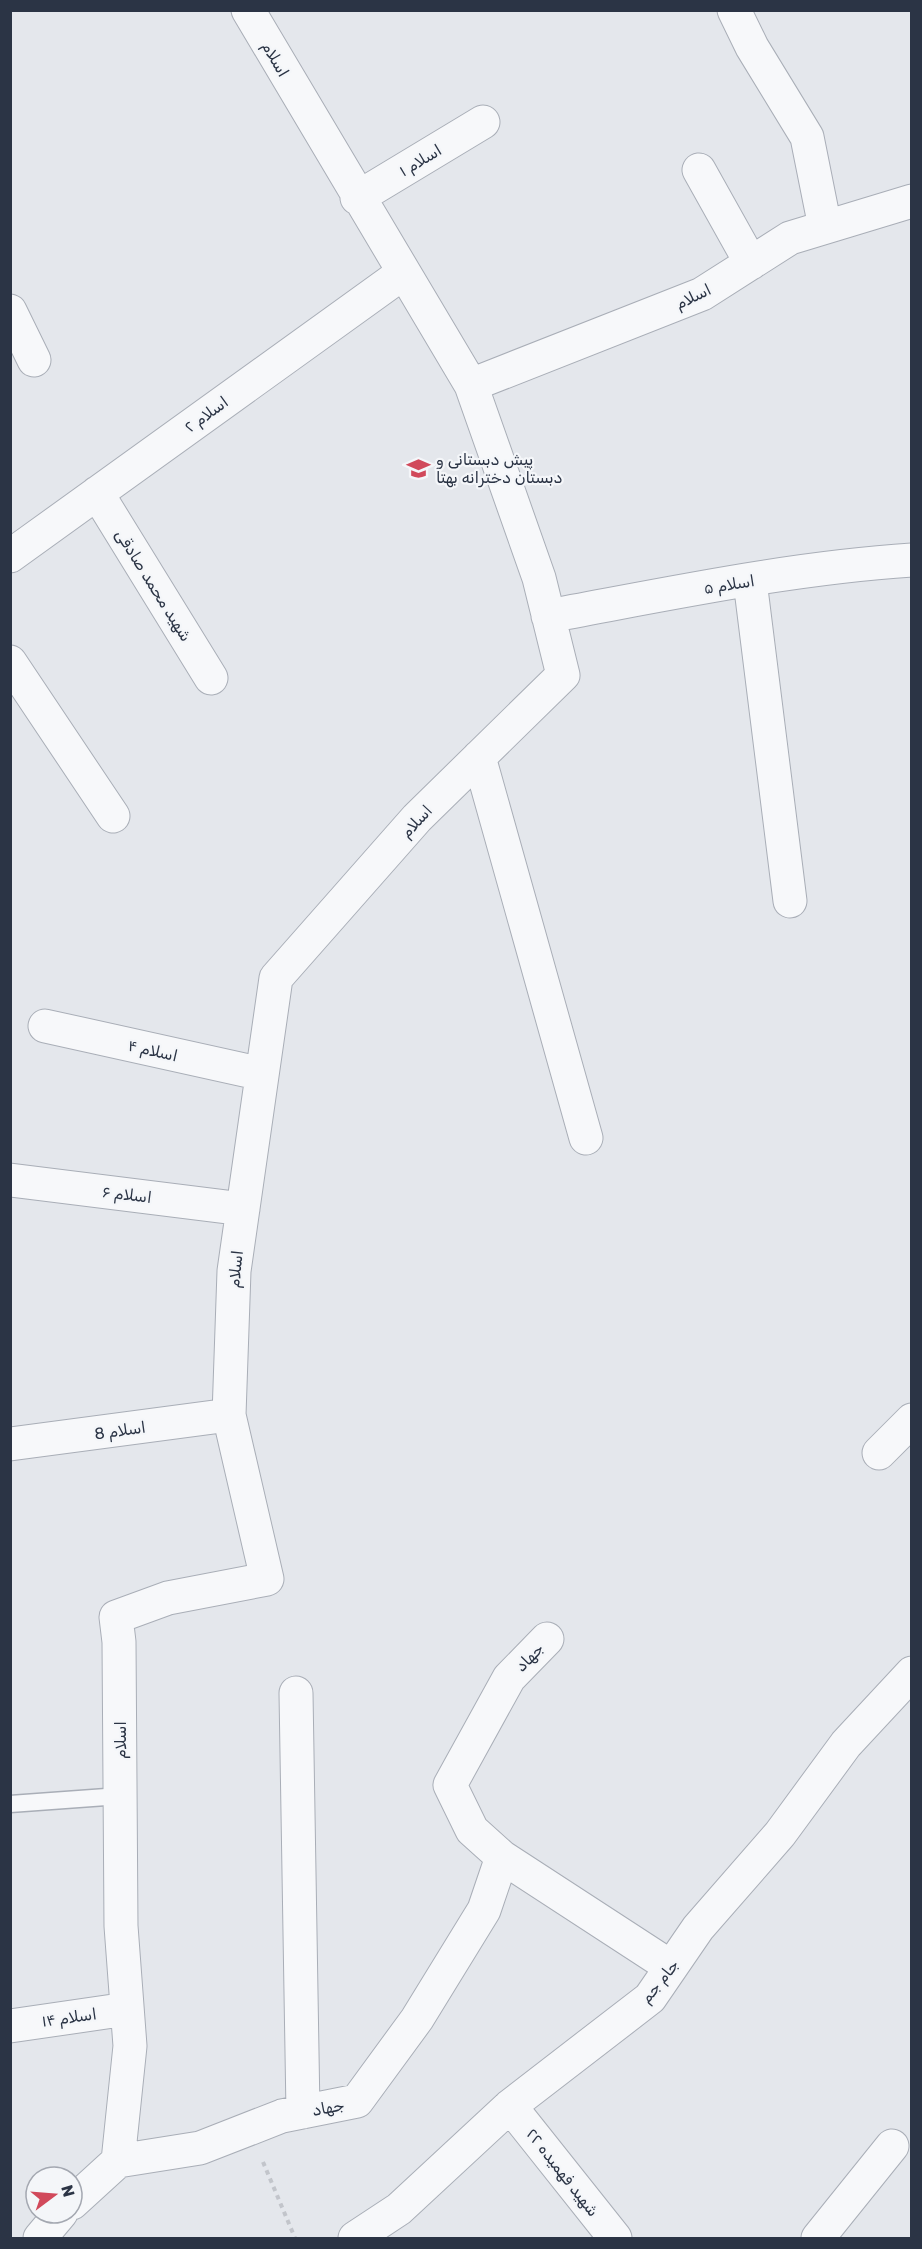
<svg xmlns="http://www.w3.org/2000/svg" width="922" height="2249" viewBox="0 0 922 2249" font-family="Rubik,Vazirmatn,sans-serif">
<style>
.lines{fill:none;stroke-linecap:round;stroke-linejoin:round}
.service-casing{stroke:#a9aeb7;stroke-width:19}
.minor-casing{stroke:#a9aeb7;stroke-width:35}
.path{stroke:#c2c5cb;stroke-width:4;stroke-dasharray:4.5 4.5;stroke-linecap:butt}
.service{stroke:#f7f8fa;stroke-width:16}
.minor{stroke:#f7f8fa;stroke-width:33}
.labels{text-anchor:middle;stroke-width:4.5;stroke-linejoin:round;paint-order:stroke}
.street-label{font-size:16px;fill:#2b3445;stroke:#f4f6f9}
.poi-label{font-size:16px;fill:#2b3445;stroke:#f4f6f9;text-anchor:start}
</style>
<rect width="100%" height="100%" fill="#e4e7ec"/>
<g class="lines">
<defs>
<path id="service" d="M10,1804L120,1796"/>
<path id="minor" d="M734,10L752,47L807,137L825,227
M699,170L751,263
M357,198L483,122
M10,311L34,360
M471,385L702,294L790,238L912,201
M97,493L211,678
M10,556L403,273
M750,581L790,901
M548,616C668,594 790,568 912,560
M10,662L113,816
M479,757L586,1138
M45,1026L262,1074
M10,1180L243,1209
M10,1444L229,1415
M879,1453L912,1420
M296,1693L303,2112
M502,1857L671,1967
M10,2026L127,2009
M510,2106L615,2238
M118,2161L130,2046L121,1926L119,1642L116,1617L168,1598L267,1579L229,1415L234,1271L276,978L417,818L563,675L539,578L471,385L248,10
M72,2203L118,2161L200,2148L282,2116L357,2101L417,2019L484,1910L502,1857L472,1830L450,1785L509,1678L547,1639
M40,2238L61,2213
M355,2238L399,2209L510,2106L650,1998L698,1928L780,1834L846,1744L912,1673
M818,2238L892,2146"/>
</defs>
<!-- service casing -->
<use href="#service" class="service-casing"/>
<!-- minor casing -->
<use href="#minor" class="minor-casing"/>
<!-- path -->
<path class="path" d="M263,2162L295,2238"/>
<!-- service -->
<use href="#service" class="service"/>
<!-- minor -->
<use href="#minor" class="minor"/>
</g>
<!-- icons -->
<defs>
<symbol id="school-bare" viewBox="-9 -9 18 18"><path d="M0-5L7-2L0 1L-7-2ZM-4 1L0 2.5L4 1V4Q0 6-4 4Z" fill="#d1495b" stroke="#f4f6f9" stroke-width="2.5" paint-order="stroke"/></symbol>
</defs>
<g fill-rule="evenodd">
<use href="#school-bare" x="402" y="452" width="33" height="33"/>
</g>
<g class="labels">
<!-- street labels -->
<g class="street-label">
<text transform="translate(276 59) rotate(60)" y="6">اسلام</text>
<text transform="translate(420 160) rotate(-31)" y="6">اسلام ۱</text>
<text transform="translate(693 296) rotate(-26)" y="6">اسلام</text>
<text transform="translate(206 414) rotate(-36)" y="6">اسلام ۲</text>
<text transform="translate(729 584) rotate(-9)" y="6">اسلام ۵</text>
<text transform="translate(154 585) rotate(58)" y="6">شهید محمد صادقی</text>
<text transform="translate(416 821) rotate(-47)" y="6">اسلام</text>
<text transform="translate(153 1050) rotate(13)" y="6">اسلام ۴</text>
<text transform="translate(127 1194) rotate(7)" y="6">اسلام ۶</text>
<text transform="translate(235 1269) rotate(-84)" y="6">اسلام</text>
<text transform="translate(120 1430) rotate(-8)" y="6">اسلام 8</text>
<text transform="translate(529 1657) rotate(-46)" y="6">جهاد</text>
<text transform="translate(120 1740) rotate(-90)" y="6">اسلام</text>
<text transform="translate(659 1981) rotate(-51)" y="6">جام جم</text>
<text transform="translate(69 2017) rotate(-8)" y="6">اسلام ۱۴</text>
<text transform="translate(328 2107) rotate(-11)" y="6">جهاد</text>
<text transform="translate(563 2172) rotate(52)" y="6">شهید فهمیده ۲۲</text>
</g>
<!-- poi labels -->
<g class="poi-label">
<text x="436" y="465">پیش دبستانی و<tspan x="436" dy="18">دبستان دخترانه بهتا</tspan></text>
</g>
</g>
<!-- border -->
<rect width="922" height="2249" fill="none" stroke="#2b3445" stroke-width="24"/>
<!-- north arrow -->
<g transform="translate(54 2195) rotate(74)"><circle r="28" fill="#f4f6f9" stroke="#a4a8b1" stroke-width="1.5"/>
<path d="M0-4.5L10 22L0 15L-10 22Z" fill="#d1495b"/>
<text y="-9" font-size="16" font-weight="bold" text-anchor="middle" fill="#2b3445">N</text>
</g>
</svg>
